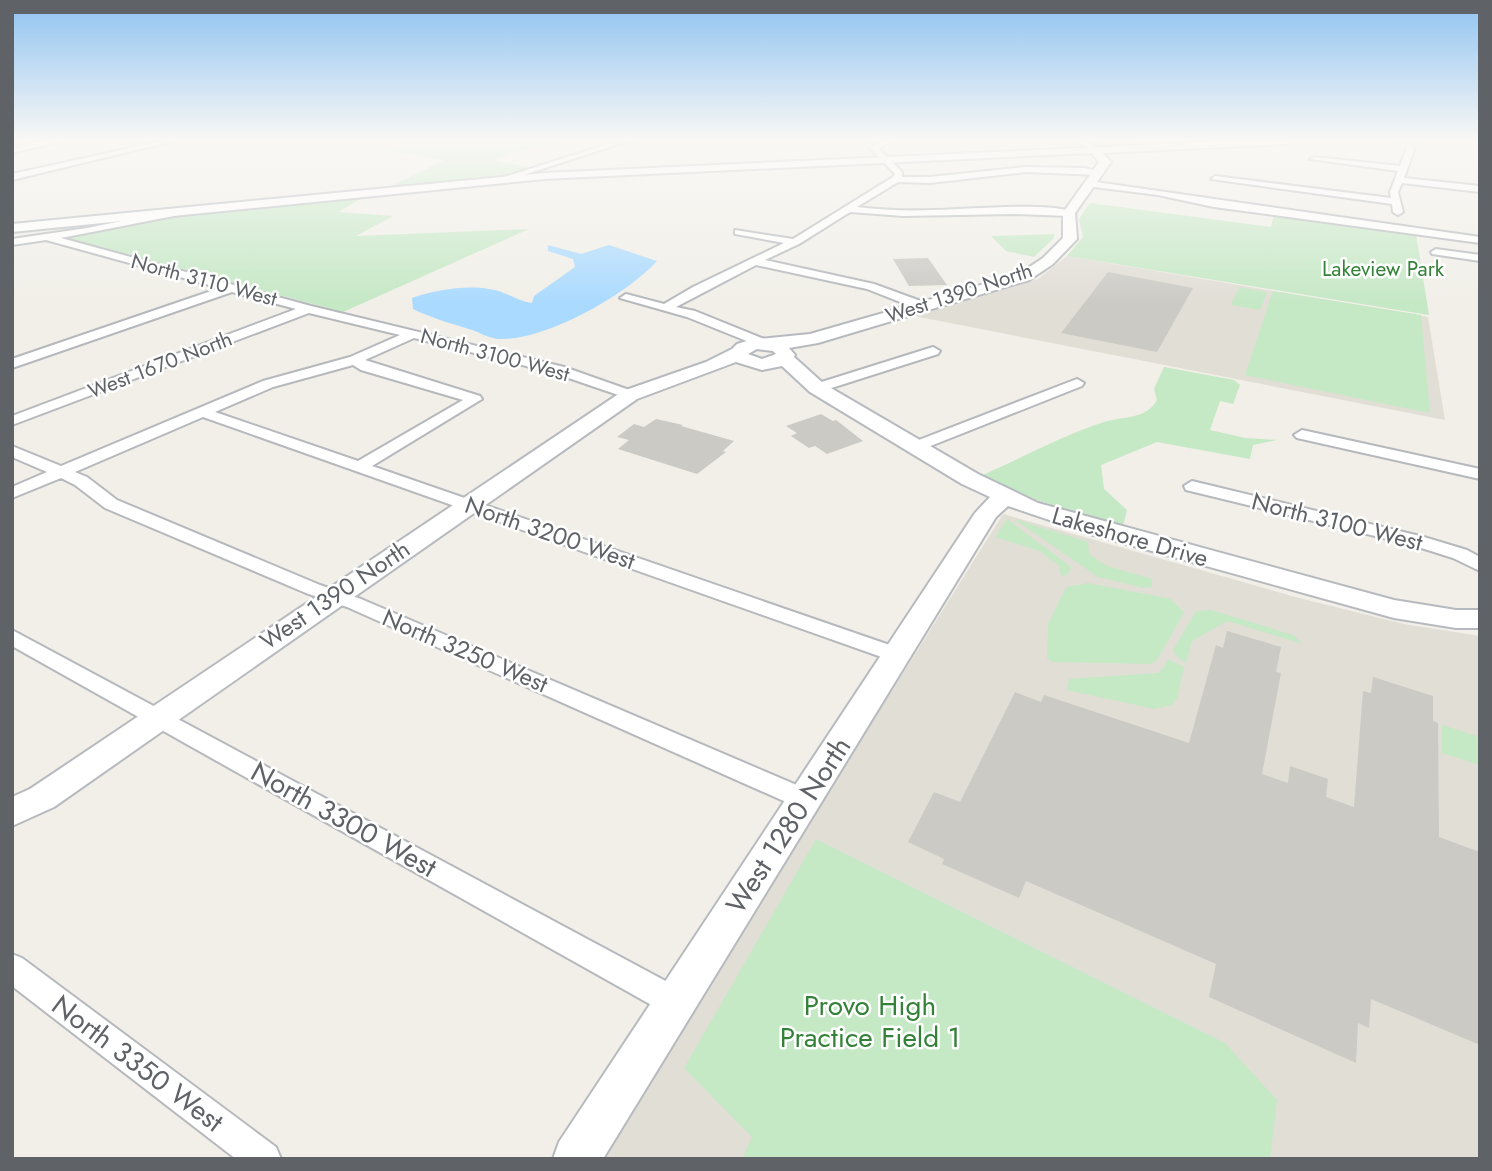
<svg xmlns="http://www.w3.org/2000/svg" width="1492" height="1171" viewBox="0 0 1492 1171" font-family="Jost,sans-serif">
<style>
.education{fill:#e1ded6}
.green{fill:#c5e8c5}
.water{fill:#aadaff}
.building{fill:#cccac5}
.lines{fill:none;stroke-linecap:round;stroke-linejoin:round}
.street-casing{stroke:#b5b8bc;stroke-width:4}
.secondary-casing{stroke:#b6babf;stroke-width:4}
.street{fill:#fff;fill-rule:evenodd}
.secondary{fill:#fff;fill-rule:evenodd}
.labels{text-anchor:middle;stroke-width:5;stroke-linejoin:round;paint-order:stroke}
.far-park-label{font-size:21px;fill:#348238;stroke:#fff}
.far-street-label{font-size:21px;fill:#5f6368;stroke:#fff}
.street-label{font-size:24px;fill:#5f6368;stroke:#fff}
.near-street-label{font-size:28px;fill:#5f6368;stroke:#fff}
.near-park-label{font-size:28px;fill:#348238;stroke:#fff}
</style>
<rect width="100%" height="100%" fill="#f1efe8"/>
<!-- education -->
<path class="education" d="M1067,256L1428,317L1445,420L914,316L1038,279Z
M1003,514L1299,598L1404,624L1480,636V1159H598Z"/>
<!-- green -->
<path class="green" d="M420,141H554L492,160L530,167L497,177L390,187L444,160L387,150Z
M371,193L338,212L393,216L356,236L529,229L343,312L70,239L75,235L191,212Z
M1090,203L1271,227L1274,215L1416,234L1429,315L1067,256L1083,237L1079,219Z
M1055,234L1053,239L1034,257L1006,251L991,236Z
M1239,287L1267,292L1260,310L1231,305Z
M1273,291L1421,315L1430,413L1245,375Z
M1164,367L1234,380L1240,385L1233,404L1220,401L1210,430L1245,438L1277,440L1253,445L1250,459L1157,442L1101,465L1104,489L1127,510L1123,526L1036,500L983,475C1022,458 1063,435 1104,422C1123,416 1146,420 1157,400L1154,389Z
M1007,519L1071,567L1067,575L1061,576L1059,566L1040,551L995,537Z
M1014,519L1088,542L1089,554L1107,566L1152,579V587L1144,588L1098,577Z
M1088,583L1171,599L1184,612L1157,660L1151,664L1052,662L1047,658L1048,624L1066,587Z
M1211,610L1293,635L1303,644L1227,621L1192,641L1186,663L1178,658L1173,650L1196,611Z
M1168,659L1184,667L1177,698L1172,705L1154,709L1067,690L1069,679L1157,673L1163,669Z
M1442,725L1480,737V765L1442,753Z
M816,839L1225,1043L1277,1100L1270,1159H742L752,1137L684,1068Z"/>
<!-- water -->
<path class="water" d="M548,245L581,254L609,245L657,261C626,295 547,340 500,339C490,339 479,332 469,329C449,323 432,318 413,309L412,298C435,290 465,285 489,289C505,291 517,301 532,303L534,296L575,267L573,259L548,251Z"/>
<!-- building -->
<path class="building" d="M928,258L947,285L909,286L893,259Z
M1108,272L1193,288L1157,352L1061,333Z
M821,414L833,421L836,420L863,441L827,454L815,446L809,448L791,436L797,433L786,426Z
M656,419L683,425L681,426L734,441L723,451L726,452L697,474L618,449L629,440L617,437L634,424L644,427Z
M1227,631L1281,647L1276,672L1281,673L1262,774L1288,783L1290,766L1328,779L1326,797L1354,807L1363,691L1371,693L1373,677L1433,696V721L1438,723L1439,837L1480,852V1045L1371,999L1369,1028L1358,1023L1356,1063L1209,997L1216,964L1026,881L1019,898L942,864L944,859L908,842L934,792L960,802L1015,692L1041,702L1044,695L1189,743L1216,645L1223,648Z"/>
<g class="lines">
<defs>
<path id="street" d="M162,141H174L12,180V174Z
M618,141H628L505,181L498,179Z
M882,141H891L879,149L902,172V177H930L1026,167L1084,168L1102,172L1098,175L1026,172L930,183L898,182L857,207C883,210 908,211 933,210C960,210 1055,201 1074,213L1069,216L1014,214L903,216L850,212L799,244L765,260L874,284L926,303V309H918L867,289L756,265L676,307L695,311L769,341V347L764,348L687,317L620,298L626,294L664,304L693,287L784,243L735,234V230L793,239L893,177L895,174L870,148Z
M1079,141H1087L1099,151L1092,153Z
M1405,141H1412L1414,150L1404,178L1480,186V192L1402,183L1398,192L1403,212L1398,215L1393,212L1392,204L1211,179L1215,176L1391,198L1390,192L1398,171L1310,159L1314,157L1400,166L1406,150Z
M1089,181L1480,237V243L1214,207L1158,195L1086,186V182Z
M176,210L179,211V215L61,238L311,306L564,367L635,392V398L630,399L554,373L414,338L365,360L480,396L482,399L372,466L904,650L908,655L904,660H890L203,417L75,472L87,477L117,500L320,585L361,599L813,792L816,799L813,806L804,809L795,806L347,607L306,593L105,508L75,485L61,478L12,498V487L47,472L12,457V446L61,466L263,381L350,357L400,335L309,313L12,425V416L296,309L232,292L12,368V359L220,288L46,240L12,245V239L87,228ZM353,365L361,370L463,400L358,461L215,412L273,387Z
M1436,249L1480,255V261L1432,254L1431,252Z
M933,347L940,351L938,354L822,391L817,392L810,388L812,385Z
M1077,379L1084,383L1082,386L923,449L917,451L909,446L911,443Z
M1302,430L1480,469V479L1297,438L1294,435Z
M1192,481L1424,537L1467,550L1480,557V571L1453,558L1412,545L1186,490L1184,486Z
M12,630L686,992L690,1002L686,1012L675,1017L664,1012L12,646Z
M12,954L22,958L276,1147L281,1159H236L12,986Z"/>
<path id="secondary" d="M44,141H62L12,153V147Z
M1230,141H1291L1286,144L1103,153L1111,162L1075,213L1077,239L1053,264L1029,280L818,343L789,348L795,355L794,357L824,384L978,474L1038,503L1394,600L1456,610H1480V628H1456L1394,618L1094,535L1008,506L996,517L603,1159H553L559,1142L975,513L990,497L962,484L810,392L782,366L762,370L736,362L637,399L54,807L12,826V797L30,789L623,391L706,362L732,349L737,344L750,340L810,334L1019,274L1043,258L1063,238V213L1099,162L1091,153L544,179L12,232V224L544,173ZM757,349L773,351L776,354L762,359L748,354Z"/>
</defs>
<!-- street casing -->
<use href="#street" class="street-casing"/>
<!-- secondary casing -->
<use href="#secondary" class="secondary-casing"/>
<!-- street -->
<use href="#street" class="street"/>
<!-- secondary -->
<use href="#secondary" class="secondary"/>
</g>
<!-- sky -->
<linearGradient id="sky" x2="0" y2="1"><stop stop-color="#8fc3f1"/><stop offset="0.46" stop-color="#f9f8f5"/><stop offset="1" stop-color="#f9f8f5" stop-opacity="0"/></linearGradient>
<rect width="1492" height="304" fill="url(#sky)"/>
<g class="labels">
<!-- far-park labels -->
<g class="far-park-label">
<text x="1383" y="276">Lakeview Park</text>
</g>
<!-- far-street labels -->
<g class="far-street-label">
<text transform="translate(204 280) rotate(15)" y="7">North 3110 West</text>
<text transform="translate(959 293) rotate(-18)" y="7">West 1390 North</text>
<text transform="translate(495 355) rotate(15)" y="7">North 3100 West</text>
<text transform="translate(160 365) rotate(-21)" y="7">West 1670 North</text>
</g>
<!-- street labels -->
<g class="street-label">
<text transform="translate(1337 522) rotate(14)" y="8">North 3100 West</text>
<text transform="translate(550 533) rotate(19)" y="8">North 3200 West</text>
<text transform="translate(1130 537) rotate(16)" y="8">Lakeshore Drive</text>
<text transform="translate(335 595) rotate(-34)" y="8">West 1390 North</text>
<text transform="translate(465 651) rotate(23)" y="8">North 3250 West</text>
</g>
<!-- near-street labels -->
<g class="near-street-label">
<text transform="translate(344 819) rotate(29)" y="10">North 3300 West</text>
<text transform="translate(788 825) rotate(-57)" y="10">West 1280 North</text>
<text transform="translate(138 1063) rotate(37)" y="10">North 3350 West</text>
</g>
<!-- near-park labels -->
<g class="near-park-label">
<text x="870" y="1015">Provo High<tspan x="870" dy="32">Practice Field 1</tspan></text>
</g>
</g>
<!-- border -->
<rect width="1492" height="1171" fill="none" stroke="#5f6368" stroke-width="28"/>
</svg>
